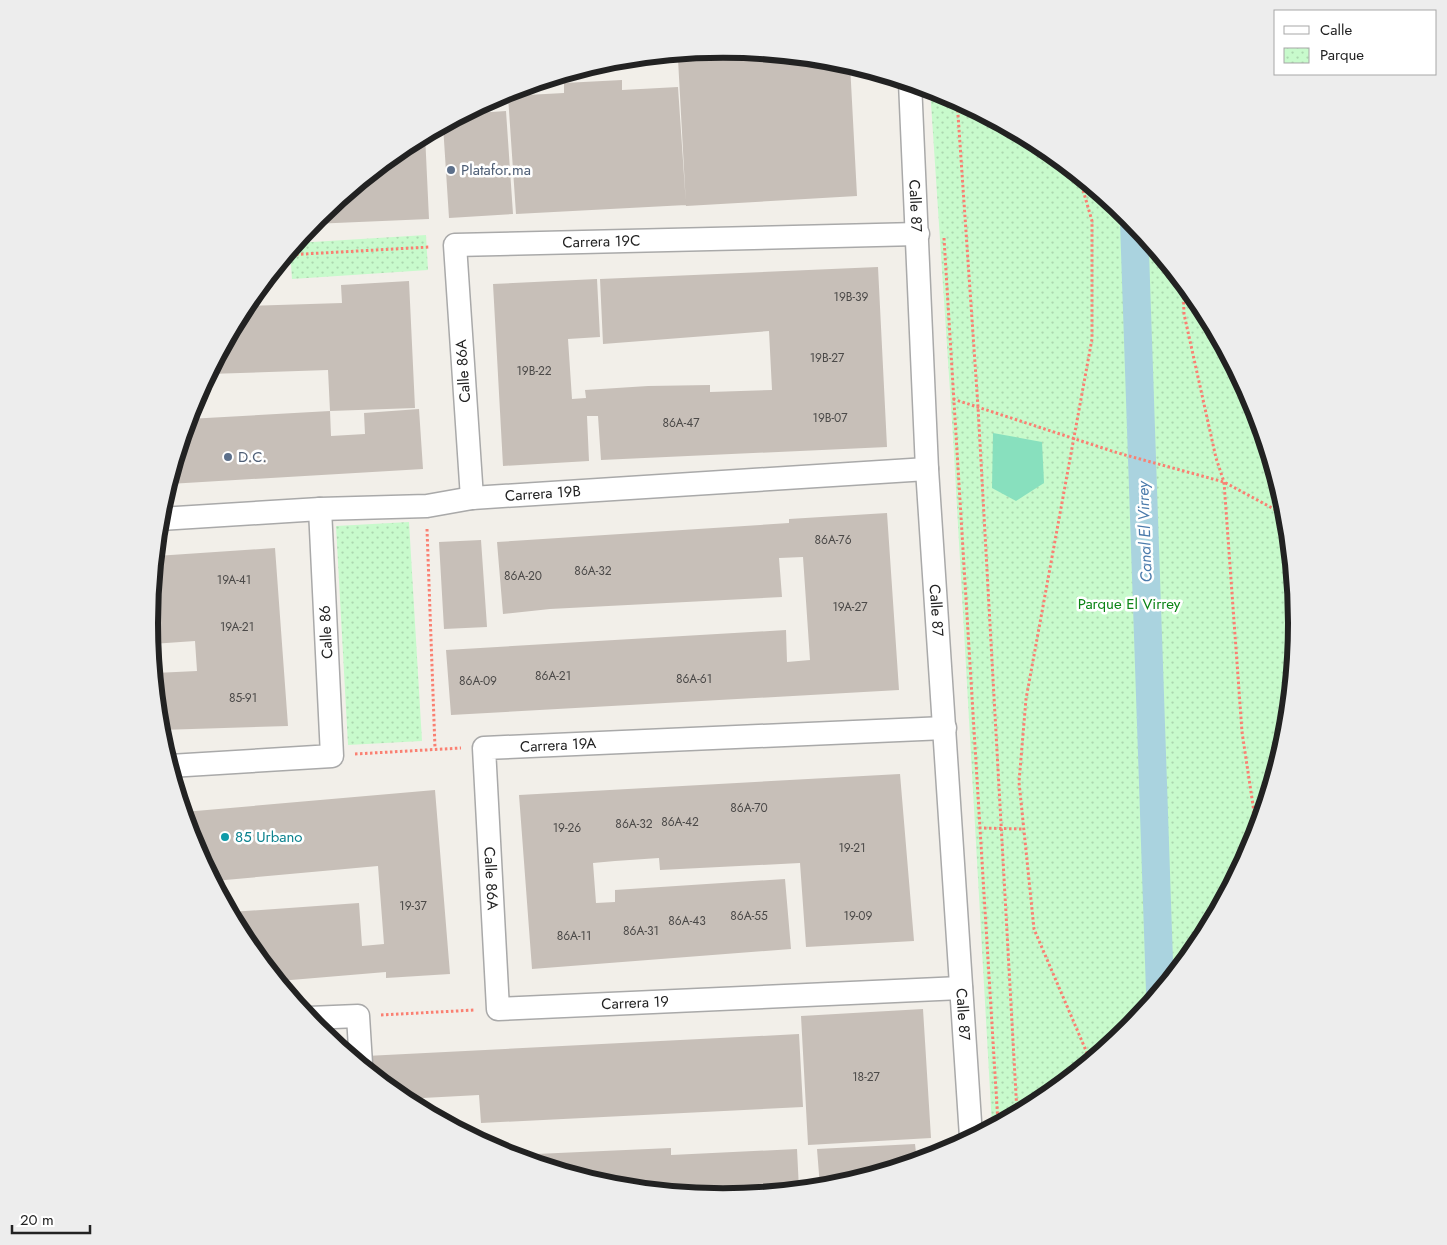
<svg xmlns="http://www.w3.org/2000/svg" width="1447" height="1245" viewBox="0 0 1447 1245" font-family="Jost,sans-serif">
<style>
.park{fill:url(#park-dots)}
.pitch{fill:#88e0be}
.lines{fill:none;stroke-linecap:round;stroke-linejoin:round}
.canal{stroke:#aad3df;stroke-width:28}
.building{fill:#c7bfb8}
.street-casing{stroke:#a9a9a9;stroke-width:25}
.path{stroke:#fa8072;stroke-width:3;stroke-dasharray:2.5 2.5;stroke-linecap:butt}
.street{stroke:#fff;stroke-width:22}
.service-dot{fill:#5c6f8a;stroke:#fff;stroke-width:2}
.culture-dot{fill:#0f9aa8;stroke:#fff;stroke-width:2}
.labels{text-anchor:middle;stroke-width:5;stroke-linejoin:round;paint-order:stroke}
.number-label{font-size:12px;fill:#4b4948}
.service-label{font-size:15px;fill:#4e5e75;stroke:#fff;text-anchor:start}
.street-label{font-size:15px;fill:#222;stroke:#fff}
.park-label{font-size:15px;fill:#0c8416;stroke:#fff}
.culture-label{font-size:15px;fill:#0d838f;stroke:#fff;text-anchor:start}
.water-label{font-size:16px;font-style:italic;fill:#4a7aab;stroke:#fff}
.rim{fill:none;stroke:#222;stroke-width:6}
</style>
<defs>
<pattern id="park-dots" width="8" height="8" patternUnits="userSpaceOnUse" patternTransform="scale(1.25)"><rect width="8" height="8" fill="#c8facc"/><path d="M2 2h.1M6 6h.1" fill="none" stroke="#acd6af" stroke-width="1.8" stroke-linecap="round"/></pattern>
</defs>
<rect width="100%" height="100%" fill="#f2efe9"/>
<!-- park -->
<path class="park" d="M930,88L943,93L1043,146L1129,217L1201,304L1254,403L1286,511L1297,623L1286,735L1253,842L1200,941L1129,1028L1042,1100L992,1126L953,437Z
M426,235L428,270L292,279L290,250L296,243Z
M409,522L422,741L348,745L336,526Z"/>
<!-- pitch -->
<path class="pitch" d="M993,433L1042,442L1044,483L1016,501L992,488Z"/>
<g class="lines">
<!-- canal -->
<path class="canal" d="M1134,222L1160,991"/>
</g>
<!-- building -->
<path class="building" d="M762,53L836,60L850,64L857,196L686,206L678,59L762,55Z
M622,80V90L678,87L686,205L516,214L508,96L564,93V83Z
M506,111L513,214L449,218L443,125L463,114Z
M425,134L429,219L312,224L318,217L405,145Z
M878,267L887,447L601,460L598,416H587L589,461L503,466L493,284L597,279L600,337L568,339L572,399L586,398L585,390L648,386L710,385V392L772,390L769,331L603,344L600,279Z
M409,281L415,408L330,411L331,436L365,434L364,413L419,409L423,469L169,484L188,419L330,411L328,370L209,374L245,306L342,303L341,285Z
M887,513L899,690L451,715L446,650L786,630L787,662L810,660L803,557L779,558L782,597L550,609L503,614L497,542L789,523V519Z
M481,540L487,627L444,629L439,542Z
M275,548L288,726L160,730L155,673L197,671L195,641L152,644L150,622L156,556Z
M900,774L914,941L806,947L800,863L660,870L659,858L615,861L593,863L596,903L615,902V890L785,879L791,949L532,969L519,795Z
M435,790L450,974L386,978V972L279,981L246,941L231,912L359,903L362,946L384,944L378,866L214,881L193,842L184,812Z
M923,1009L931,1138L808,1145L801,1016Z
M799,1034L803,1107L481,1123L479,1095L404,1099L367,1068L366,1056Z
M419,1107H433V1115L421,1108Z
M915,1144L917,1161L835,1185L820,1187L817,1149Z
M671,1148V1155L797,1149L799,1189L723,1196L611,1185L513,1155Z"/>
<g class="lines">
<defs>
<g id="street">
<path id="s1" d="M910,82L927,469L971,1137"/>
<path id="s2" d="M472,498L455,245L918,234"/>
<path id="s3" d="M160,519L320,509L427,506L472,498L927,469"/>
<path id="s4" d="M945,728L484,748L498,1009L961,988"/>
<path d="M170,766L332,756L320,509"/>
<path d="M309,1018L358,1016L361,1064"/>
</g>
</defs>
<!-- street casing -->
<use href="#street" class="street-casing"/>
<!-- path -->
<path class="path" d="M957,100L978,407L1017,1113
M1079,176L1092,221V339L1026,699L1019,782L1034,929L1090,1060
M944,238L998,1123
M286,255L430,247
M1183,282L1184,314L1216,458L1224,482L1242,732L1257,832
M953,399L1118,453L1224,482L1287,516
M427,529L435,748
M355,754L461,748
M979,828L1023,829
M381,1015L475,1010"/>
<!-- street -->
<use href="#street" class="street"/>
</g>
<!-- markers -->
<g class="service-dot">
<circle cx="451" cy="170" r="5"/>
<circle cx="228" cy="457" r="5"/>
</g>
<circle class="culture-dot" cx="225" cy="837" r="5"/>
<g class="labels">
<!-- number labels -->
<g class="number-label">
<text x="851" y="301">19B-39</text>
<text x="827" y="362">19B-27</text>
<text x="534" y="375">19B-22</text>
<text x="830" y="422">19B-07</text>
<text x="681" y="427">86A-47</text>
<text x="833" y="544">86A-76</text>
<text x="593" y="575">86A-32</text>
<text x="523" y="580">86A-20</text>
<text x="234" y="584">19A-41</text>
<text x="850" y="611">19A-27</text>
<text x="237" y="631">19A-21</text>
<text x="553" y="680">86A-21</text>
<text x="694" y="683">86A-61</text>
<text x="478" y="685">86A-09</text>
<text x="243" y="702">85-91</text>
<text x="749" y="812">86A-70</text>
<text x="680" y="826">86A-42</text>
<text x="634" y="828">86A-32</text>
<text x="567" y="832">19-26</text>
<text x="852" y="852">19-21</text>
<text x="413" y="910">19-37</text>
<text x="749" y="920">86A-55</text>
<text x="858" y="920">19-09</text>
<text x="687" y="925">86A-43</text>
<text x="641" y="935">86A-31</text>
<text x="574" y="940">86A-11</text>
<text x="866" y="1081">18-27</text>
</g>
<!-- service labels -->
<g class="service-label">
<text x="461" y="175">Platafor.ma</text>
<text x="238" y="462">D.C.</text>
</g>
<!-- street labels -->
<g class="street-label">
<text dy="5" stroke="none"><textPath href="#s1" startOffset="124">Calle 87</textPath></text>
<text dy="5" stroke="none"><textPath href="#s2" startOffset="400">Carrera 19C</textPath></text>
<text transform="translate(463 371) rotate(-94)" y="5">Calle 86A</text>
<text dy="5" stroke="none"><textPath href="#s3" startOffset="384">Carrera 19B</textPath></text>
<text dy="5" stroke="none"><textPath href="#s1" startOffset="529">Calle 87</textPath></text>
<text transform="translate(326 632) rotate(-93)" y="5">Calle 86</text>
<text transform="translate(558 745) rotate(-3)" y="5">Carrera 19A</text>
<text dy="5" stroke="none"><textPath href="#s4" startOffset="592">Calle 86A</textPath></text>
<text dy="5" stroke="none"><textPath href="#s4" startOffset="860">Carrera 19</textPath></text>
<text dy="5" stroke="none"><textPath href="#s1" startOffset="934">Calle 87</textPath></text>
</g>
<!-- park labels -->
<g class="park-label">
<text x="1129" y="609">Parque El Virrey</text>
</g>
<!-- culture labels -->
<g class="culture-label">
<text x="235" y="842">85 Urbano</text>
</g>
<!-- water labels -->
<g class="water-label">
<text transform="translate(1144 532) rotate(-92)" y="6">Canal El Virrey</text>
</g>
</g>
<!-- crop -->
<path d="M0 0H1447V1245H0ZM158 623a565 565 0 1 1 1130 0a565 565 0 1 1-1130 0Z" fill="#ededed" fill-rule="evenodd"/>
<path class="rim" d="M158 623a565 565 0 1 1 1130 0a565 565 0 1 1-1130 0Z"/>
<!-- legend -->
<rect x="1274" y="10" width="162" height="65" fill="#ffffff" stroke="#a7a7a7"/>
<rect x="1284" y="26" width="25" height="8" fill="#ffffff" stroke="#a7a7a7"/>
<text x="1320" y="35" font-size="15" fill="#222222">Calle</text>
<rect x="1284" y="48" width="25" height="15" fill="url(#park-dots)" stroke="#a7a7a7"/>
<text x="1320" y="60" font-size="15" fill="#222222">Parque</text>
<!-- scale -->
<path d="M12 1225v8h78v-8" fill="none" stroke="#222222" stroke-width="2.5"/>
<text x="20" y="1225" font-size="15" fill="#222222" stroke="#ffffff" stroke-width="4" paint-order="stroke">20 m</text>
</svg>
